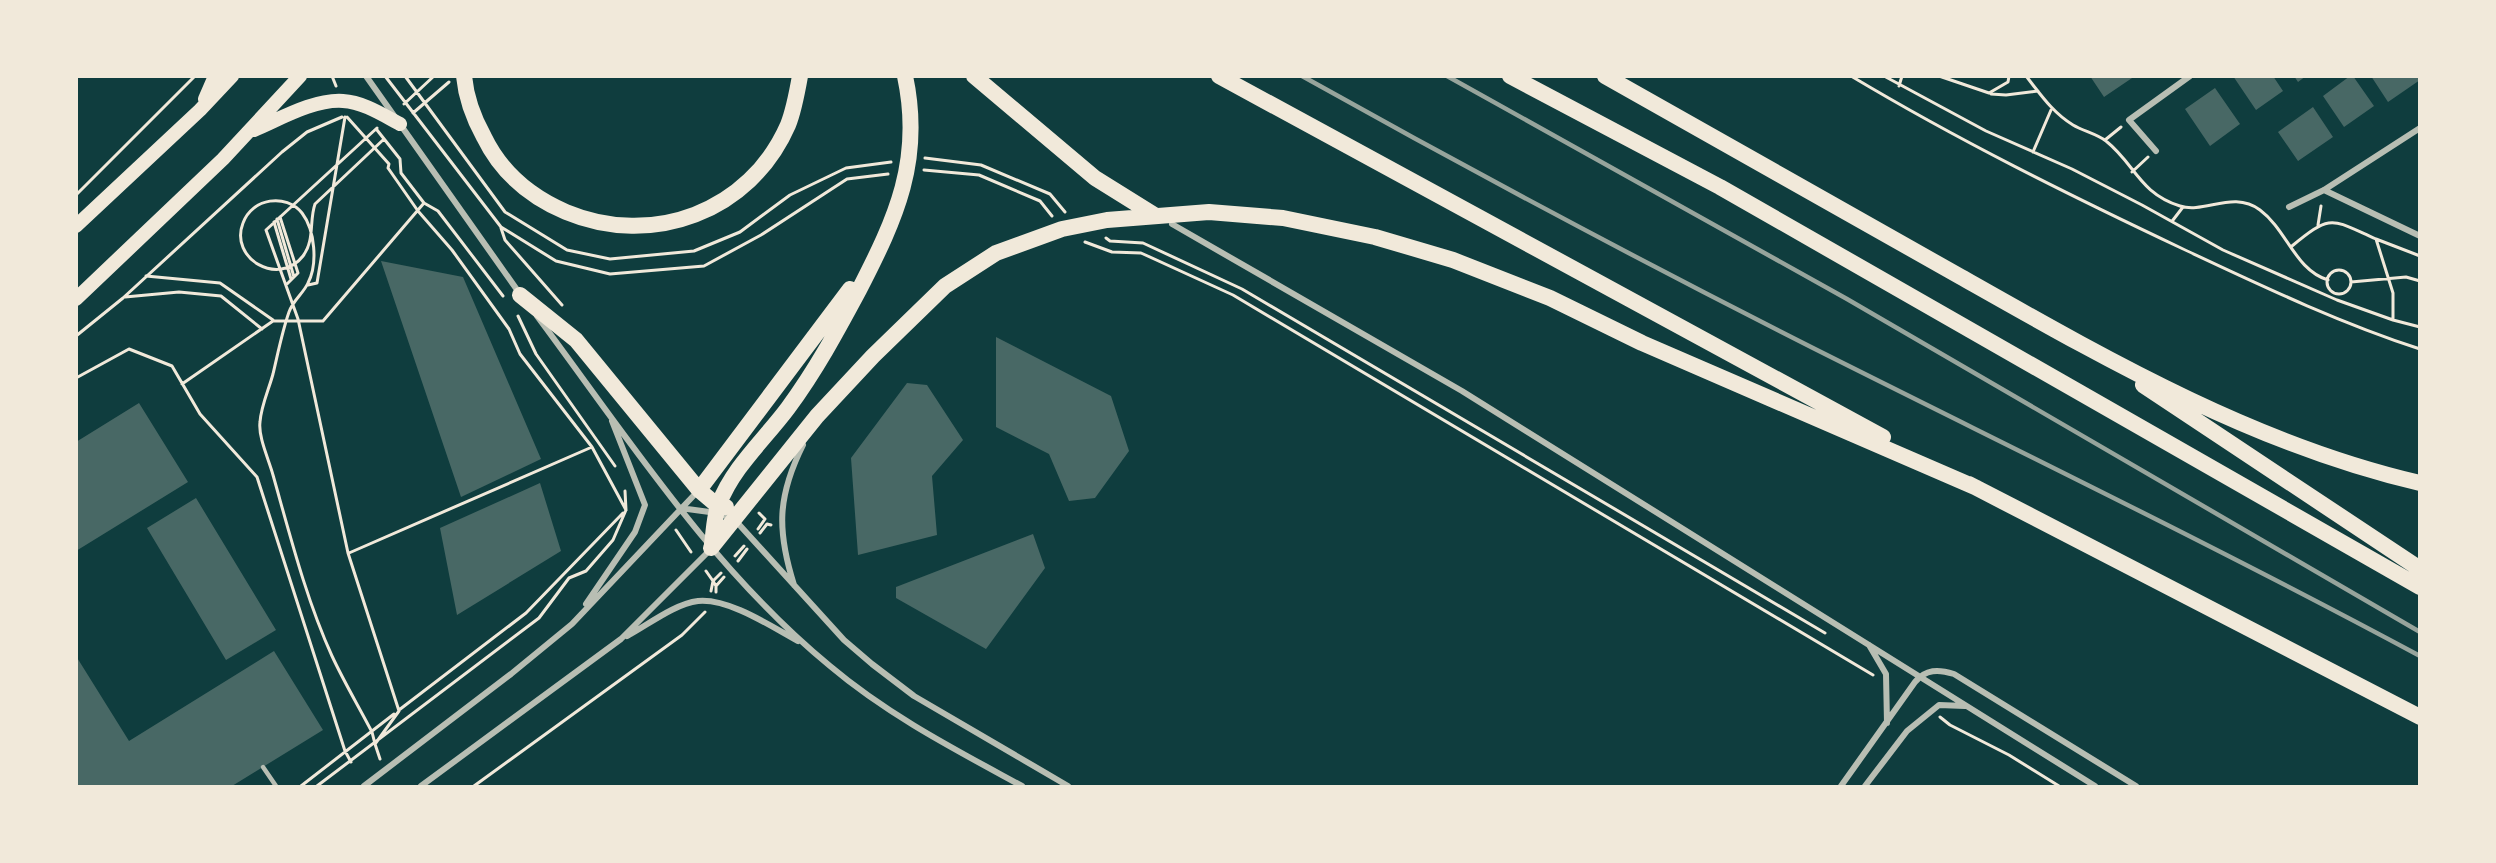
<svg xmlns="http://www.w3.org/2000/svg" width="2496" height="863" viewBox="0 0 2496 863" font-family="Montserrat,sans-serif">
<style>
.building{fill:#486865}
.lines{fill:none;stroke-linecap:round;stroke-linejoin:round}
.path{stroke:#f1e9da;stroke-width:3}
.service{stroke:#b8beb3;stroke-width:4.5}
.minor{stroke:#b8beb3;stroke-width:6}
.primary{stroke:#f1e9da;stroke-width:14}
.motorway{stroke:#f1e9da;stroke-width:16}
.rail{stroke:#97a49c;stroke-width:4.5}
</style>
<rect width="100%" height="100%" fill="#0f3d3e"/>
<!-- building -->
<path class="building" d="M2090,76H2135L2104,97Z
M2233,76H2273L2283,91L2256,110Z
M2294,76H2306L2298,82Z
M2350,76H2353L2374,106L2344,127L2323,96Z
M2371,76H2420V80L2388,102Z
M2215,88L2240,124L2210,146L2185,109Z
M2313,107L2333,137L2298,161L2278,132Z
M381,261L463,277L541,459L461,497Z
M996,337L1111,396L1129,451L1095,498L1069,501L1049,454L996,427Z
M907,383L927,385L963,440L932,476L937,535L858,555L851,458Z
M139,403L188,482L76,551V442Z
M540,483L561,551L457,615L440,528Z
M196,498L276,630L226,660L147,528Z
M1033,534L1045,568L986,649L896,598V587Z
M274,651L323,730L232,786H76V656L129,741Z"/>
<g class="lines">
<!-- path -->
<path class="path" d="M332,76L336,86
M385,76L501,227L556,261L610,274L704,266L761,235L847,179L888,174
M405,76L505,212L567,250L610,259L694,251L740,232L790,195L846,168L891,162
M1851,76C1958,140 2069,195 2181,248C2260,285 2337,322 2420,349
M1884,76L1986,131L2072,169L2142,205L2223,250L2337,300L2393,320
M1939,76L1989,93L2008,82L2009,76
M2026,76C2041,95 2053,113 2073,125C2083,131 2097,134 2106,141C2135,164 2139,193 2180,206C2205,214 2233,190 2260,210C2287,230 2295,270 2328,280
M1899,86L1902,76
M1991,94L2006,95L2038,91
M404,104L434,76
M413,113L449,82
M347,117L389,164L388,168L418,211L452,250L509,329L520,354L592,447L626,510
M377,128L266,230L298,319L348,553L399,711L375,744L380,759
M377,130L400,159L401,173L424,203L438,211L503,296
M2105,140L2121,127
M2033,152L2051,110
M925,158L981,165L1050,194L1065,212
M924,170L979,175L1040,201L1052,216
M2132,172L2148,157
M76,195L195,76
M280,217L298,273L286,285
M277,219L294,277
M2173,220L2183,207
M274,222L291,279
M2318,225L2321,206
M501,228L505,240L562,305
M1106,238L1110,241L1143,243L1242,289L1825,633
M2376,239L2420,256
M1085,242L1112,252L1141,253L1233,295L1873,675
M2292,246C2332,213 2331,219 2376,239L2393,293V320L2420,327
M2327 282a12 12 0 1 1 24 0a12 12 0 1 1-24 0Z
M146,276L220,283L273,320
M2351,282L2406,277L2420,281
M308,285L317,283L345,117
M125,297L179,292L221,296L262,329
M518,316L536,354L615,466
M76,336L123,298L282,152L307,132L342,117
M76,378L129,349L172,366L200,414L257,477L345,751L351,762
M182,384L273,321H323L424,203
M758,529L765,519L759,513
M676,530L691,552
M760,533L767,524L771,525
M349,553L592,447
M735,556L744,546
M738,561L747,549
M706,571L713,581L721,573
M711,591L713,581L716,586
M716,592V586L724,577
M399,710L526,613L623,513
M1940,717L1950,725L2009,755L2059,786
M375,744L372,732C359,707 344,682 332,656C306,599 290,535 273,475C269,460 258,437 260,422C261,406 269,389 273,374C278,353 282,332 289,312C293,300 303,294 308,283C318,264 315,230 302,213C286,193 252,198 243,223C229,259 279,287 303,256C315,240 309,221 315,204L384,139
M301,786L394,714
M317,786L539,618L569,578L586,571L613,540L626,510L625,491
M474,786L682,635L705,612"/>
<!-- service -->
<path class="service" d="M263,767L276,786"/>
<!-- minor -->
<path class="minor" d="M366,76L520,294
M2156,151L2129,120L2190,76
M2324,190L2420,236
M2289,207L2324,190L2420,128
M1172,224L1462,391L2095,786
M537,316C628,438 712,569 830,666C888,715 956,750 1022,786
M680,508L717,513L734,519L844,640L872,664L914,696L1068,786
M794,585C777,531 777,497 803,445
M586,604L635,532L645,505L612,421
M627,636C648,625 674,604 698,601C729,598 772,627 798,641
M1869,645L1886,674L1887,723
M364,786L511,674L572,624L697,492
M421,786L621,639L711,549
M1841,786L1915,682C1926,669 1938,669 1954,674L2136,786
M1865,786L1907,731L1939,705L1965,706"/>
<!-- primary -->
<path class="primary" d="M205,99L215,76
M254,130C280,119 314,99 343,101C363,102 383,115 400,124
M76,226L200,110L232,76
M76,299L223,159L300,76"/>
<!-- motorway -->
<path class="motorway" d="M464,76C466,97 474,119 484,137C501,172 531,197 566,212C652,248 750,212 788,125C794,110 797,93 800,76
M974,76L1095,178L1156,216
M1219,76L1883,437
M1510,76L1720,187L2420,587
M1605,76C1724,143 1842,210 1961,277C2106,359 2255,445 2420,483
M520,295L576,340L699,490L718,506L726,507
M2143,385L2420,569
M1969,484L2420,717
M699,490L850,289
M712,544C714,531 714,516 719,504C733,467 765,439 788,408C816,370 837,331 859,290C896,218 923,160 905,76
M711,548L817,416L873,356L945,286L996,253L1062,229L1107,220L1209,212L1283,218L1375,237L1453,260L1550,298L1642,343L1977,488"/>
<!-- rail -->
<path class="rail" d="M1302,76C1470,170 1639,260 1811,347C2014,449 2219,548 2420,656
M1447,76L1847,299L2420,632"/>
</g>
<!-- border -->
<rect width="2496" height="863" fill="none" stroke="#f1e9da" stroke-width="156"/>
</svg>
